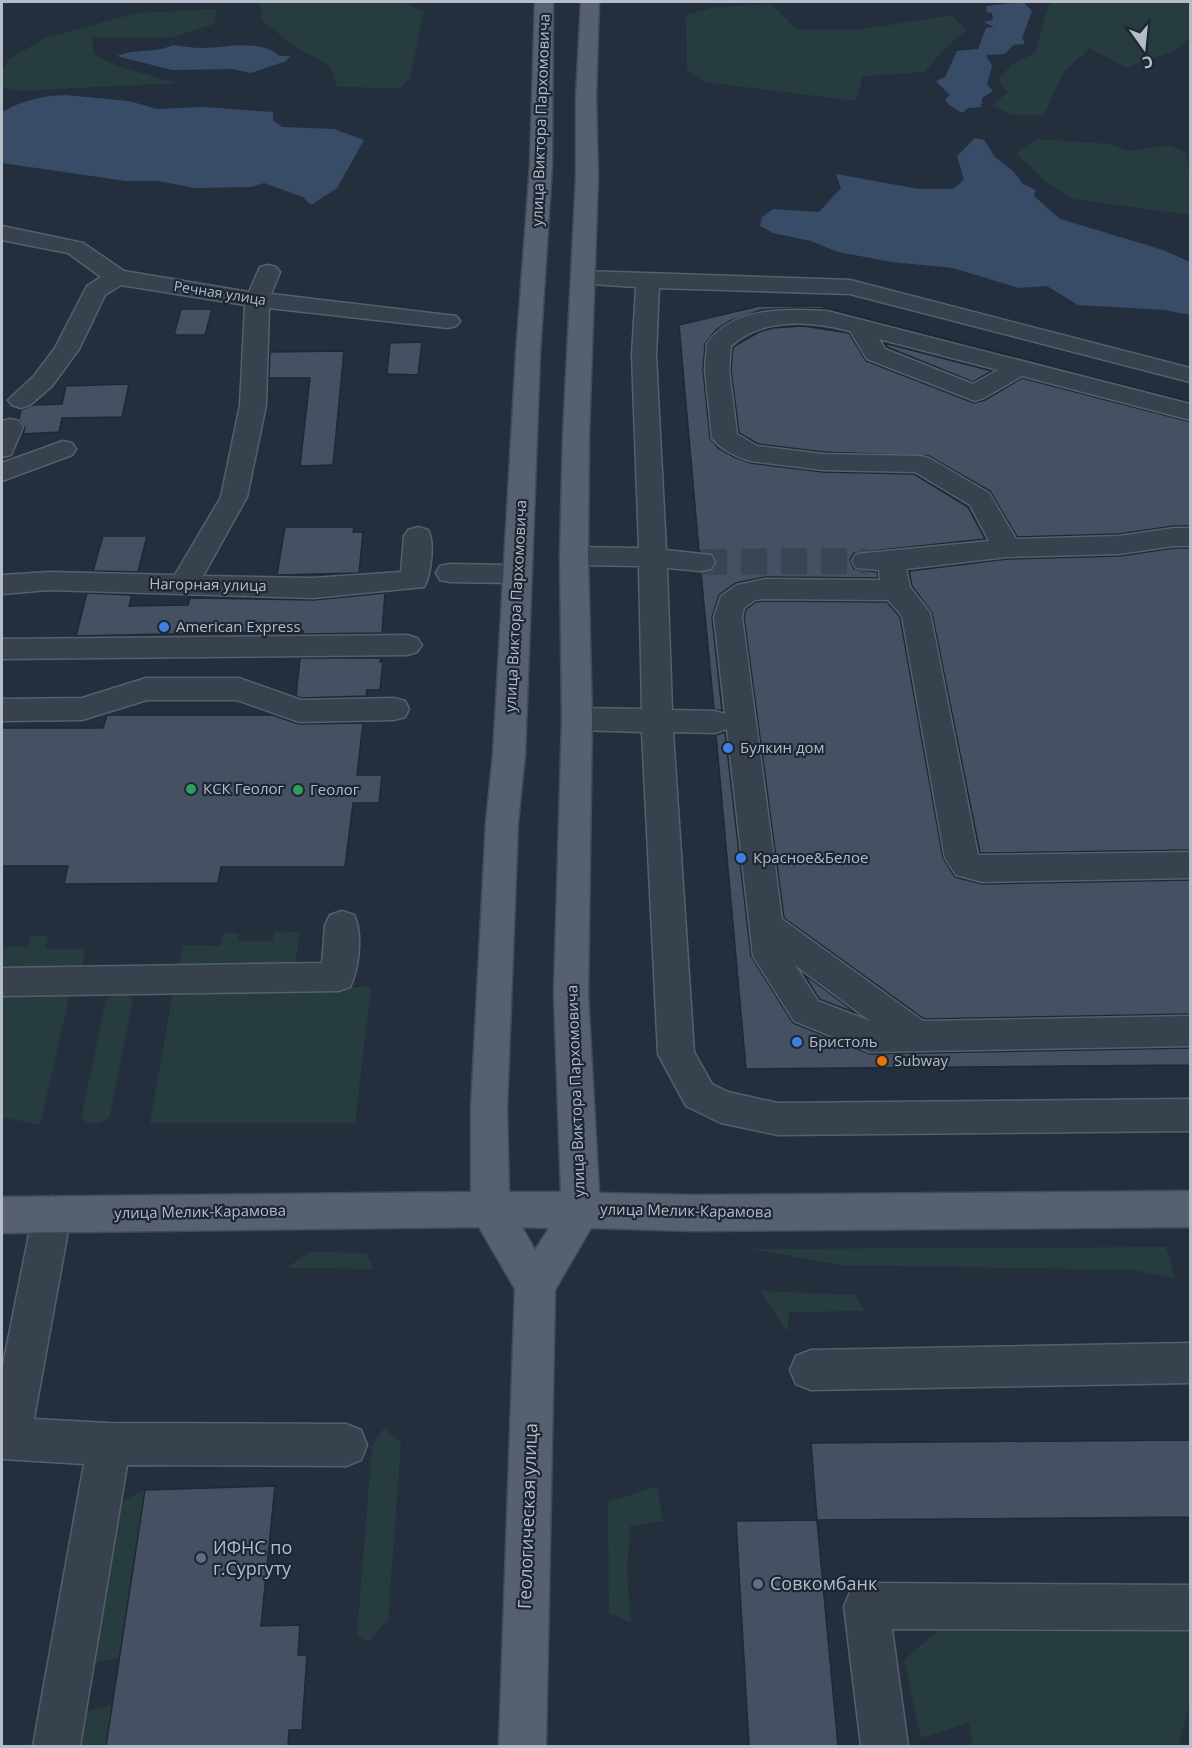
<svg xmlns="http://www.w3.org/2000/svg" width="1192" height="1748" viewBox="0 0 1192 1748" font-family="'Open Sans',sans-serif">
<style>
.green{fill:#263c3f}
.water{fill:#394c67}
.building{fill:#455162;stroke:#1f2835;stroke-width:1.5}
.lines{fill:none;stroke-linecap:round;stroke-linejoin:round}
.minor-tunnel{stroke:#3a4453;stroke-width:26;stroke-dasharray:26 14;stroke-linecap:butt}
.minor-casing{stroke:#565f6c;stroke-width:3}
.major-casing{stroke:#414a57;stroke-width:3}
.minor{fill:#38414e;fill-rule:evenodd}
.major{fill:#56606e;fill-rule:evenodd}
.shop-dot{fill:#3f7fe0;stroke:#1d2633;stroke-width:2}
.leisure-dot{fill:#2e9e5b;stroke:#1d2633;stroke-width:2}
.food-dot{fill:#e8710a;stroke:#1d2633;stroke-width:2}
.service-dot{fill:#5c6f8a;stroke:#1d2633;stroke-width:2}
.labels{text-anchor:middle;stroke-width:4.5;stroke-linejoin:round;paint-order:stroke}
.far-street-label{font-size:14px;fill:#b4bcc9;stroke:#1d2633}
.street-label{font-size:15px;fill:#b4bcc9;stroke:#1d2633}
.poi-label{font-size:15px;fill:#b4bcc9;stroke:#1d2633;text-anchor:start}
.near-street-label{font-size:18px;fill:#b4bcc9;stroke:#1d2633}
.near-poi-label{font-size:18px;fill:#b4bcc9;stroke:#1d2633;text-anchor:start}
</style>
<rect width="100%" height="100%" fill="#242f3e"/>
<!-- green -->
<path class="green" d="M260,2H402L424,11L410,78L400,88L337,87L330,66L294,46L262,20Z
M1053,2H1190V38L1174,51L1126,68L1090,48L1064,71L1044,115H1011L992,105L1008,92L998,80L1012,64L1035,53L1048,7Z
M771,4L796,29L857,30L952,15L966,30L939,54L925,72L863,76L856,101L705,82L687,69L686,15L715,7Z
M217,9L214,24L174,37H92L94,54L117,66L176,83L17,91L2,87V70L9,59L45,38L137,13Z
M1037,139L1110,144L1128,151L1171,145L1186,153L1190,182V215L1074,199L1049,184L1016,154Z
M275,931L300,932L295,966L179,965L183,945L220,946L223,933H239L238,941H272Z
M31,936H48L45,949H86L82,968L2,970V947H28Z
M174,986L371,987L355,1123H150Z
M71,989L40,1125L2,1117V990Z
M116,993H127L133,1000L109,1118C99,1125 91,1125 81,1119L106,1000Z
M1166,1247L1175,1279L1134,1270L841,1265L750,1249Z
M309,1252L366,1253L374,1269L287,1268Z
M760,1291L856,1295L864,1311L789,1312L787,1332Z
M384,1428L401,1443L388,1620L368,1642L357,1635L372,1446Z
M657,1486L663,1521L630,1526L627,1571L631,1623L609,1613L608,1502Z
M145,1490L119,1658L83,1664L110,1507Z
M1190,1625V1701L1179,1746H973L969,1722L921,1738L904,1660L940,1629Z
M112,1705L106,1746H65L70,1716Z"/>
<!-- water -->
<path class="water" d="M1023,2L1032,11L1022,38L1025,44L1013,45L1005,54L986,55L992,66L987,84L993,91L982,98L981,107L968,108L962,113L948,104L945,99L950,95L936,81L945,77L957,51L978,49L986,28L994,27L984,22L993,20L992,13L987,12L986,6Z
M173,45C183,46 192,48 202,48C226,48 260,38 279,56H290L286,61L251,73L233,69L172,70L117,56C137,48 153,54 173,45Z
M65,95L129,101L157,109L203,107L273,112V120L282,127L334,129L364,140L337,188L311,205L303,197L264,183L252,187L194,188L158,181H126L2,163V112C21,101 42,96 65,95Z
M975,138L984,140L995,157L1014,172L1023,184L1036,190L1034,196L1060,219L1163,250L1190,262V315L1165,310L1078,305L1047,286L1019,288L953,268L892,262L838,252L811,241L773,233L760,226L762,217L773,209L819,212L841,188L836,174L919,189H953L964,180L957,156Z"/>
<!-- building -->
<path class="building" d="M759,306H820L1191,402L828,309L795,308L761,310L730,321L716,330L705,344L703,370L710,438L718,448L734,457L751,463L823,472L914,474L968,507L985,539L854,553L850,560L854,569L877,572L878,578L765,577L736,583L719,595L712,617L722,711L714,709L701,573L713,570L717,561L711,553L699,551L679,325Z
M181,309H212L205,335H174Z
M803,326L849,333L866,361L974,403L985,400L1022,378L1191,422V526H1174L1119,534L1017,537L990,491L929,456L823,452L758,444L739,433L731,370L733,347L759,332L773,328Z
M422,342L418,375L387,374L390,343Z
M884,343L992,371L973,382L887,347Z
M344,351L333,465L300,466L310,378H269L270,352Z
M129,384L122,417L62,418L59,432L23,434L25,428L19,419L21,410L33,405L62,404L66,386Z
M285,527H354L353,532H363L359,573L277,575Z
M103,536H147L138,572L93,571Z
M1174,548H1191V850L980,853L932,613L912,586L909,571L1007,559L1119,556Z
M87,593L132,595L129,606L188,605L190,598L313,600L385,593L382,633L303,634V631L76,636Z
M765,601L887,602L900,617L943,858L955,877L982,884L1191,880V1014L924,1019L784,918L744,617L746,609L756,602Z
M300,658H381L380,662L383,661L380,690H367L366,696L301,698L296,696Z
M107,715H272L299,724L363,723L357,775H382L379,803H353L345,867H221L218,883L64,884L68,866H2V728H103Z
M725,732L751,956L793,1023L870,1054L1191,1048V1065L746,1069L716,735Z
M804,974L856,1013L819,999Z
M1191,1440V1517L817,1520L811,1443Z
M275,1486L261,1626L300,1625L298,1655H307L302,1730H289L288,1746H106L145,1490Z
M817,1520L838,1746H749L736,1521Z"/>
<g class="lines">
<!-- minor-tunnel -->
<path class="minor-tunnel" d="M701,562L866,561"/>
<defs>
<path id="minor" d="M2,226L83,243L124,271L249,292L260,267L268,265L276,267L280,272L271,294L456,316L460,321L456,326L448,328L269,308L266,405L247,497L203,576L313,578L401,572L404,536L408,530L418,527L428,530C435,542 431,575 424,587L313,598L49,590L2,594V575L49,572L175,575L221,497L240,405L245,305L121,285L105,295L79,349L52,386L30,405L21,408L12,405L8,400L34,376L55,348L87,286L101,277L68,253L2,240Z
M584,271L850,280L1190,368V382L850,294L659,288L656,355L666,550L711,555L715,562L711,569L701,571L667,568L672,710L715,711L725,714L714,617L721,596L737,585L765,579L880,580L879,570L856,568L852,561L856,554L989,541L970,505L915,472L823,470L751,461C738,458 720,449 712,438L705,370L707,344C733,306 786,309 827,311L1190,404V420L1022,376L984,398L975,401L867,359L850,331C810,321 764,317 731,346L729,370L737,434L757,446L823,454L920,456L929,458L989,493L1016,539L1119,536L1174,528H1190V546H1174L1119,554L1007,557L906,569L910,587L930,613L978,855L1190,852V878L982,882L956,875L945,858L902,616L888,600L765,599L755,600L744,608L742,617L782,919L923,1021L1190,1016V1046L870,1052L794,1021L753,956L727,729L715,733L673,732L694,1052L712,1084L728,1092L778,1103L1190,1099V1131L778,1135L721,1123L686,1106L658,1054L642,732L577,730L566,727L562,719L566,711L577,708L642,709L639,566L574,565L564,563L560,556L564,549L574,547L639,548L632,355L636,287L576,283L572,278L576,273ZM879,339L998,370L973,384L885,349ZM795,965L870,1021L818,1001Z
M10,419L19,421L23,427L11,455L2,457V421Z
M63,441L72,443L76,449L72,455L2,481V463Z
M450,564L518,565L528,567L532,574L528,581L518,583L450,582L440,580L436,573L440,566Z
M407,635L417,638L422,645L417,652L407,655L2,659V639Z
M146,678H239L301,700L394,698L405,701L409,709L405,717L394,720L299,722L237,700H147L82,720L2,721V699L82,698Z
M342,911L354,915C363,933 359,969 350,987L338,991L2,996V968L322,963L325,925L330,915Z
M52,1196L66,1201L71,1214L34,1419L109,1423L346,1424L361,1430L367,1445L361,1460L346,1466L127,1465L80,1746H33L84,1464L2,1459V1370L33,1214L38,1201Z
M1190,1343V1383L811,1390L796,1384L790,1370L796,1356L811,1350Z
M867,1583L1190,1585V1630L892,1629L908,1746H861L844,1606L851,1590Z"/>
<path id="major" d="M535,2H553L552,165L540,354L525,755L518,822L507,1108L509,1192H561L554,994L562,719L560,556L563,435L576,177V97L581,2H599L596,97L598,177L589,435L588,556L592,719L588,994L599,1193L694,1195L1190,1191V1227L694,1231L591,1228L555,1290L546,1746H499L515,1289L479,1227L2,1233V1197L471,1192V1108L486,822L493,755L516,354L530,165ZM522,1227L549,1228L535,1250Z"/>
</defs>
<!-- minor casing -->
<use href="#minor" class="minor-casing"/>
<!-- major casing -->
<use href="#major" class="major-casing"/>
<!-- minor -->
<use href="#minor" class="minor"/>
<!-- major -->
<use href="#major" class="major"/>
</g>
<!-- markers -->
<g class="shop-dot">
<circle cx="164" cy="627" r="6"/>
<circle cx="728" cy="748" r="6"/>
<circle cx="741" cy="858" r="6"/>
<circle cx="797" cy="1042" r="6"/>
</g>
<g class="leisure-dot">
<circle cx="191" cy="789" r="6"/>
<circle cx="298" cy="790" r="6"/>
</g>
<circle class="food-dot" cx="882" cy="1061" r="6"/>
<g class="service-dot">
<circle cx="201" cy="1558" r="6"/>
<circle cx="758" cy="1584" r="6"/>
</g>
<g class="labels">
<!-- far-street labels -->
<g class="far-street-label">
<text transform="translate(220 293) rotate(9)" y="5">Речная улица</text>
</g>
<!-- street labels -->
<g class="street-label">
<text transform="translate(541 120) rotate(-88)" y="5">улица Виктора Пархомовича</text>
<text transform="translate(208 585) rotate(1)" y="5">Нагорная улица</text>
<text transform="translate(516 606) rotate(-87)" y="5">улица Виктора Пархомовича</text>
<text transform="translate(576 1091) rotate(-92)" y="5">улица Виктора Пархомовича</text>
<text transform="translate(686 1211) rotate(1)" y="5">улица Мелик-Карамова</text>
<text transform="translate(200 1212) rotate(-1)" y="5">улица Мелик-Карамова</text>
</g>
<!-- poi labels -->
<g class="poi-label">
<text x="176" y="632">American Express</text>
<text x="740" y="753">Булкин дом</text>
<text x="203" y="794">КСК Геолог</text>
<text x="310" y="795">Геолог</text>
<text x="753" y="863">Красное&amp;Белое</text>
<text x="809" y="1047">Бристоль</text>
<text x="894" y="1066">Subway</text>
</g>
<!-- near-street labels -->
<g class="near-street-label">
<text transform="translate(528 1516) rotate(-88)" y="6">Геологическая улица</text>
</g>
<!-- near-poi labels -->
<g class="near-poi-label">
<text x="213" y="1554">ИФНС по<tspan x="213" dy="21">г.Сургуту</tspan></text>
<text x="770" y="1590">Совкомбанк</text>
</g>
</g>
<!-- border -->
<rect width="1192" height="1748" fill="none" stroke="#b4bcc9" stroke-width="6"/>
<!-- north arrow -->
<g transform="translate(1144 48) rotate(165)" stroke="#1d2633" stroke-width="4.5" paint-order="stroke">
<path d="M0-4.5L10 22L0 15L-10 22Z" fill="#b4bcc9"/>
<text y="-9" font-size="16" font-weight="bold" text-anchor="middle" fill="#b4bcc9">С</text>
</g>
</svg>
